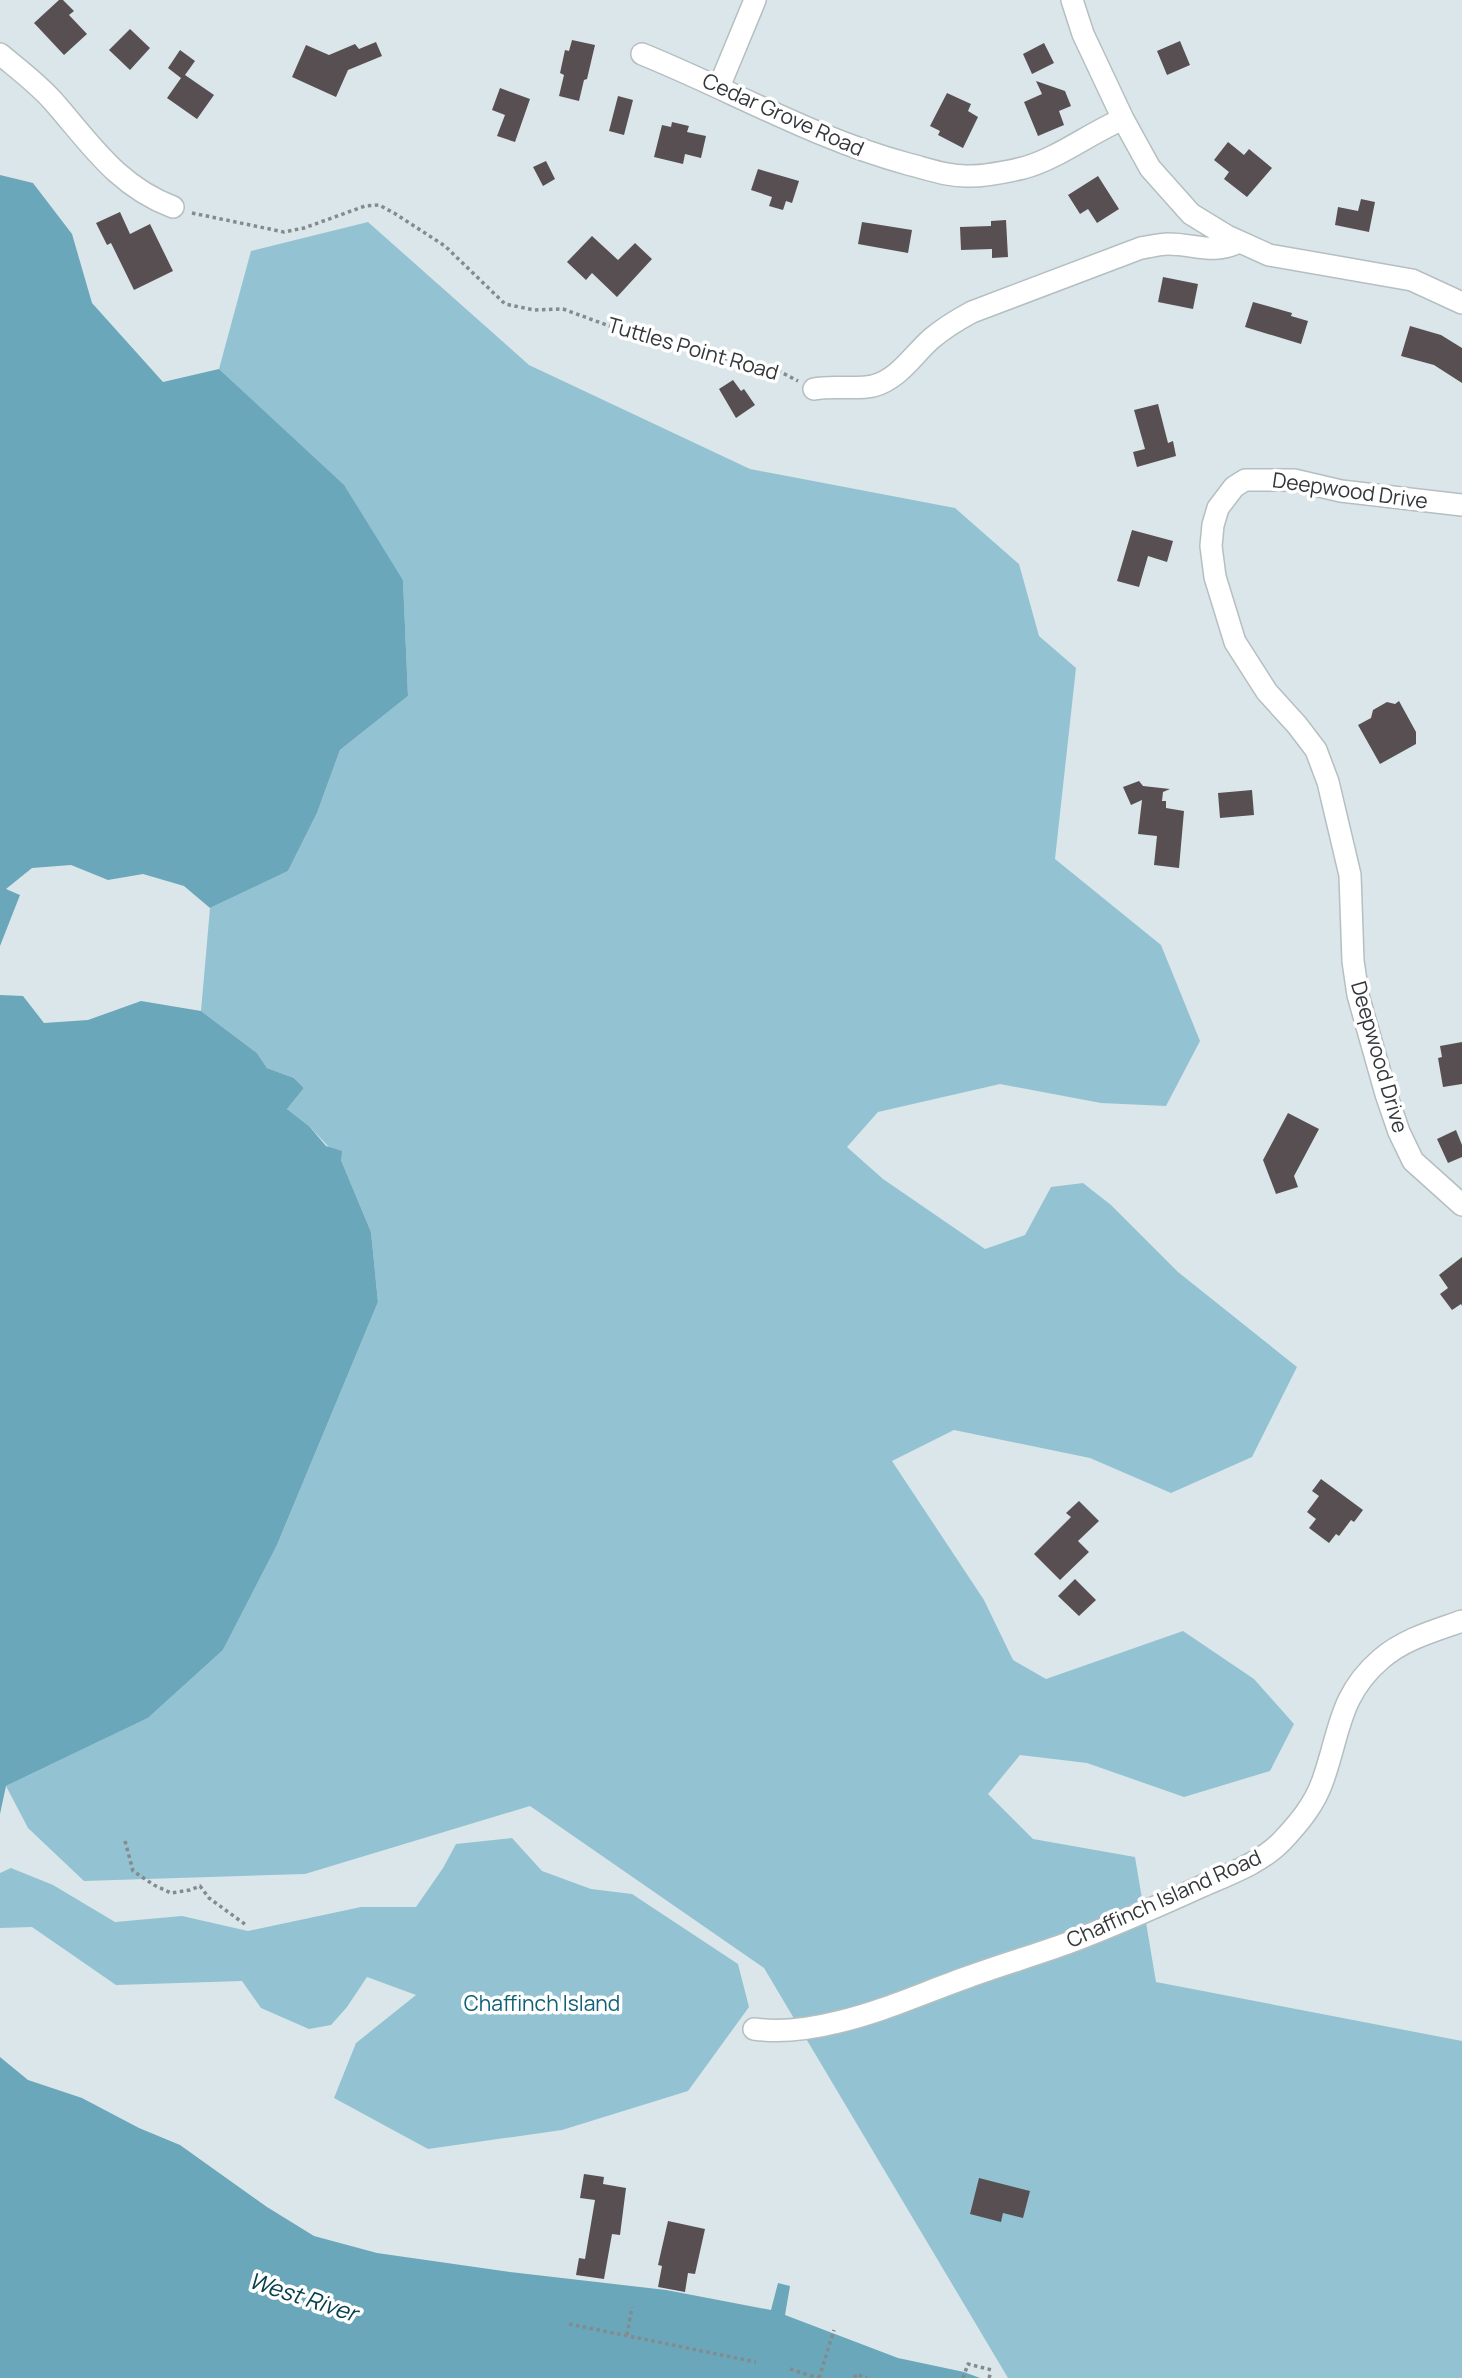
<svg xmlns="http://www.w3.org/2000/svg" width="1462" height="2378" viewBox="0 0 1462 2378" font-family="Manrope,sans-serif">
<style>
.green{fill:#93c3d2}
.water{fill:#6ba7ba}
.building{fill:#584f52}
.lines{fill:none;stroke-linecap:round;stroke-linejoin:round}
.minor-casing{stroke:#b5bfc2;stroke-width:24}
.path{stroke:#838b8e;stroke-width:3.5;stroke-dasharray:3.5 3.5;stroke-linecap:butt}
.minor{stroke:#fff;stroke-width:21}
.labels{text-anchor:middle;stroke-width:7;stroke-linejoin:round;paint-order:stroke}
.street-label{font-size:21px;fill:#333739;stroke:#fff}
.park-label{font-size:21px;fill:#0e6074;stroke:#fff}
.water-label{font-size:23px;font-style:italic;fill:#08404e;stroke:#fff}
</style>
<rect width="100%" height="100%" fill="#dbe6ea"/>
<!-- green -->
<path class="green" d="M368,222L529,365L750,469L955,508L1019,564L1039,636L1076,668L1055,859L1161,945L1200,1041L1166,1106L1101,1103L1000,1084L878,1112L847,1147L883,1179L985,1249L1025,1235L1051,1187L1083,1183L1111,1205L1178,1272L1297,1367L1252,1457L1171,1493L1090,1458L954,1430L892,1461L984,1600L1013,1660L1046,1679L1183,1631L1254,1679L1294,1724L1270,1771L1184,1797L1087,1763L1020,1755L988,1794L1033,1839L1135,1857L1156,1982L1462,2041V2378H1008L764,1968L530,1806L305,1874L84,1881L28,1828L6,1786L148,1718L223,1650L277,1545L378,1302L371,1232L341,1160L309,1126L287,1109L304,1088L294,1078L267,1068L257,1053L201,1011L210,908L288,871L317,813L340,750L408,696L403,580L343,485L219,369L251,251Z
M512,1838L542,1871L591,1889L632,1894L738,1964L749,2007L688,2091L562,2130L428,2149L334,2098L356,2043L416,1995L367,1977L347,2007L331,2025L309,2029L261,2008L242,1981L116,1985L32,1927L0,1928V1873L11,1868L53,1885L115,1922L182,1916L248,1931L361,1907H416L443,1868L456,1844Z"/>
<!-- water -->
<path class="water" d="M0,175L33,183L72,234L92,303L163,382L219,369L344,485L403,580L408,696L340,750L317,813L288,871L210,908L184,886L143,874L108,880L71,865L32,868L6,889L20,895L0,946Z
M0,995L23,996L44,1023L88,1020L141,1001L201,1011L257,1053L267,1068L294,1078L304,1088L287,1109L309,1126L326,1146L342,1151L341,1160L371,1232L378,1302L277,1545L223,1650L148,1718L6,1786L0,1814Z
M0,2057L28,2080L82,2098L139,2128L180,2145L267,2207L314,2236L377,2253L510,2272L666,2290L771,2310L778,2283L790,2286L785,2315L898,2358L964,2372L980,2378H0Z"/>
<!-- building -->
<path class="building" d="M59,0H63L74,11L69,15L87,34L64,55L34,23Z
M130,29L150,48L130,70L109,50Z
M572,40L595,45L587,79L584,80L579,101L559,96L564,75L560,73L565,50L569,51Z
M1180,41L1190,65L1167,75L1157,51Z
M376,42L382,56L348,70L336,97L292,77L306,45L329,55L355,44L359,49Z
M1044,43L1054,63L1032,74L1023,54Z
M180,50L195,61L185,75L214,95L197,119L167,98L181,78L168,68Z
M1036,81L1065,91L1071,106L1059,111L1064,125L1038,136L1024,102L1042,94Z
M500,88L530,99L515,142L497,136L505,115L492,110Z
M947,93L971,104L968,111L978,117L963,148L938,135L940,131L930,126Z
M618,96L633,100L624,135L609,131Z
M672,122L689,126L687,132L706,136L701,158L685,154L683,164L654,157L662,125L671,127Z
M1228,142L1244,155L1249,149L1272,168L1247,197L1224,179L1229,172L1214,160Z
M546,161L555,179L543,186L533,167Z
M758,169L799,181L792,203L786,201L783,210L769,206L772,197L751,190Z
M1098,176L1119,209L1097,223L1088,209L1080,214L1068,195Z
M1361,199L1375,202L1369,232L1335,225L1338,207L1358,211Z
M120,212L130,234L150,224L173,271L134,290L111,243L107,245L96,223Z
M1006,220L1008,257L992,258V249L961,250L960,227L991,226V221Z
M862,222L912,230L908,253L858,244Z
M592,236L618,260L635,243L652,259L617,297L592,273L586,280L567,262Z
M1163,277L1198,284L1193,309L1158,302Z
M1253,302L1292,313L1291,316L1308,321L1301,344L1245,327Z
M1410,326L1441,335L1462,348V383L1434,365L1401,356Z
M733,380L741,391L744,389L755,405L736,418L719,389Z
M1158,404L1168,443L1173,441L1176,456L1137,467L1133,452L1145,449L1134,410Z
M1132,530L1173,541L1167,562L1148,556L1139,587L1117,581Z
M1399,701L1416,732V744L1380,764L1358,725L1371,718L1373,710L1387,702L1395,704Z
M1139,781L1143,786L1170,789L1163,792L1162,801H1166V808L1184,811L1179,868L1154,865L1157,836L1138,834L1142,800L1131,805L1123,787Z
M1252,790L1254,815L1220,818L1218,793Z
M1462,1042V1084L1443,1087L1438,1058L1442,1057L1440,1046Z
M1288,1113L1319,1129L1294,1176L1298,1187L1276,1194L1263,1160Z
M1456,1130L1462,1145V1157L1448,1163L1437,1139Z
M1462,1257V1306L1461,1304L1452,1310L1440,1294L1448,1288L1439,1275Z
M1321,1479L1363,1510L1354,1522L1351,1520L1339,1536L1336,1534L1329,1543L1309,1528L1316,1519L1307,1512L1319,1496L1312,1491Z
M1079,1501L1099,1521L1078,1541L1089,1552L1060,1580L1034,1554L1071,1517L1066,1513Z
M1075,1579L1096,1600L1079,1616L1058,1596Z
M584,2174L604,2177L603,2184L626,2188L620,2235L612,2234L604,2279L576,2275L579,2258L585,2259L595,2200L580,2198Z
M979,2178L1030,2191L1023,2218L1003,2213L1001,2222L970,2214Z
M668,2221L705,2229L695,2274L688,2273L685,2292L658,2287L662,2266L658,2265Z"/>
<g class="lines">
<defs>
<path id="minor" d="M1072,0L1083,34L1123,119L1150,168L1191,214L1227,236L1269,255L1412,280L1462,303
M0,54C18,69 37,83 53,101C90,143 117,186 173,207
M642,54C731,90 815,139 908,164C928,169 949,177 970,176C988,176 1006,172 1023,168C1057,159 1090,133 1123,119
M719,87L755,0
M814,389C833,385 855,390 873,386C899,379 913,355 931,339C944,328 957,320 972,312L1141,248C1149,247 1159,244 1168,244C1196,244 1212,255 1239,242
M1462,505L1341,491L1294,480H1245L1234,487L1218,508L1213,525L1211,546L1215,577L1235,642L1267,692L1297,725L1316,750L1328,782L1350,875L1353,961L1358,995L1386,1094L1399,1132L1413,1161L1462,1205
M754,2029C783,2033 810,2029 838,2022C882,2012 925,1992 968,1977C1001,1965 1035,1955 1068,1943C1113,1926 1156,1907 1200,1887C1227,1875 1261,1863 1282,1841C1299,1823 1315,1804 1323,1780C1340,1732 1339,1695 1381,1659C1404,1639 1434,1631 1462,1621"/>
</defs>
<!-- minor casing -->
<use href="#minor" class="minor-casing"/>
<!-- path -->
<path class="path" d="M192,213L284,232L304,228L365,206L379,205L394,213L445,246L505,304L534,310L563,309L634,335L709,356L771,367L798,381
M125,1841L133,1871L154,1885L171,1893L190,1890L200,1886L209,1898L246,1925
M569,2324L756,2362
M627,2335L632,2307
M790,2369L818,2378
M819,2378L834,2330
M855,2378L856,2374L867,2378
M963,2378L968,2364L992,2370
M989,2378L991,2372"/>
<!-- minor -->
<use href="#minor" class="minor"/>
</g>
<g class="labels">
<!-- street labels -->
<g class="street-label">
<text transform="translate(783 115) rotate(24)" y="7">Cedar Grove Road</text>
<text transform="translate(693 349) rotate(16)" y="7">Tuttles Point Road</text>
<text transform="translate(1350 491) rotate(8)" y="7">Deepwood Drive</text>
<text transform="translate(1379 1057) rotate(74)" y="7">Deepwood Drive</text>
<text transform="translate(1164 1899) rotate(-24)" y="7">Chaffinch Island Road</text>
</g>
<!-- park labels -->
<g class="park-label">
<text x="542" y="2011">Chaffinch Island</text>
</g>
<!-- water labels -->
<g class="water-label">
<text transform="translate(303 2297) rotate(18)" y="8">West River</text>
</g>
</g>
</svg>
